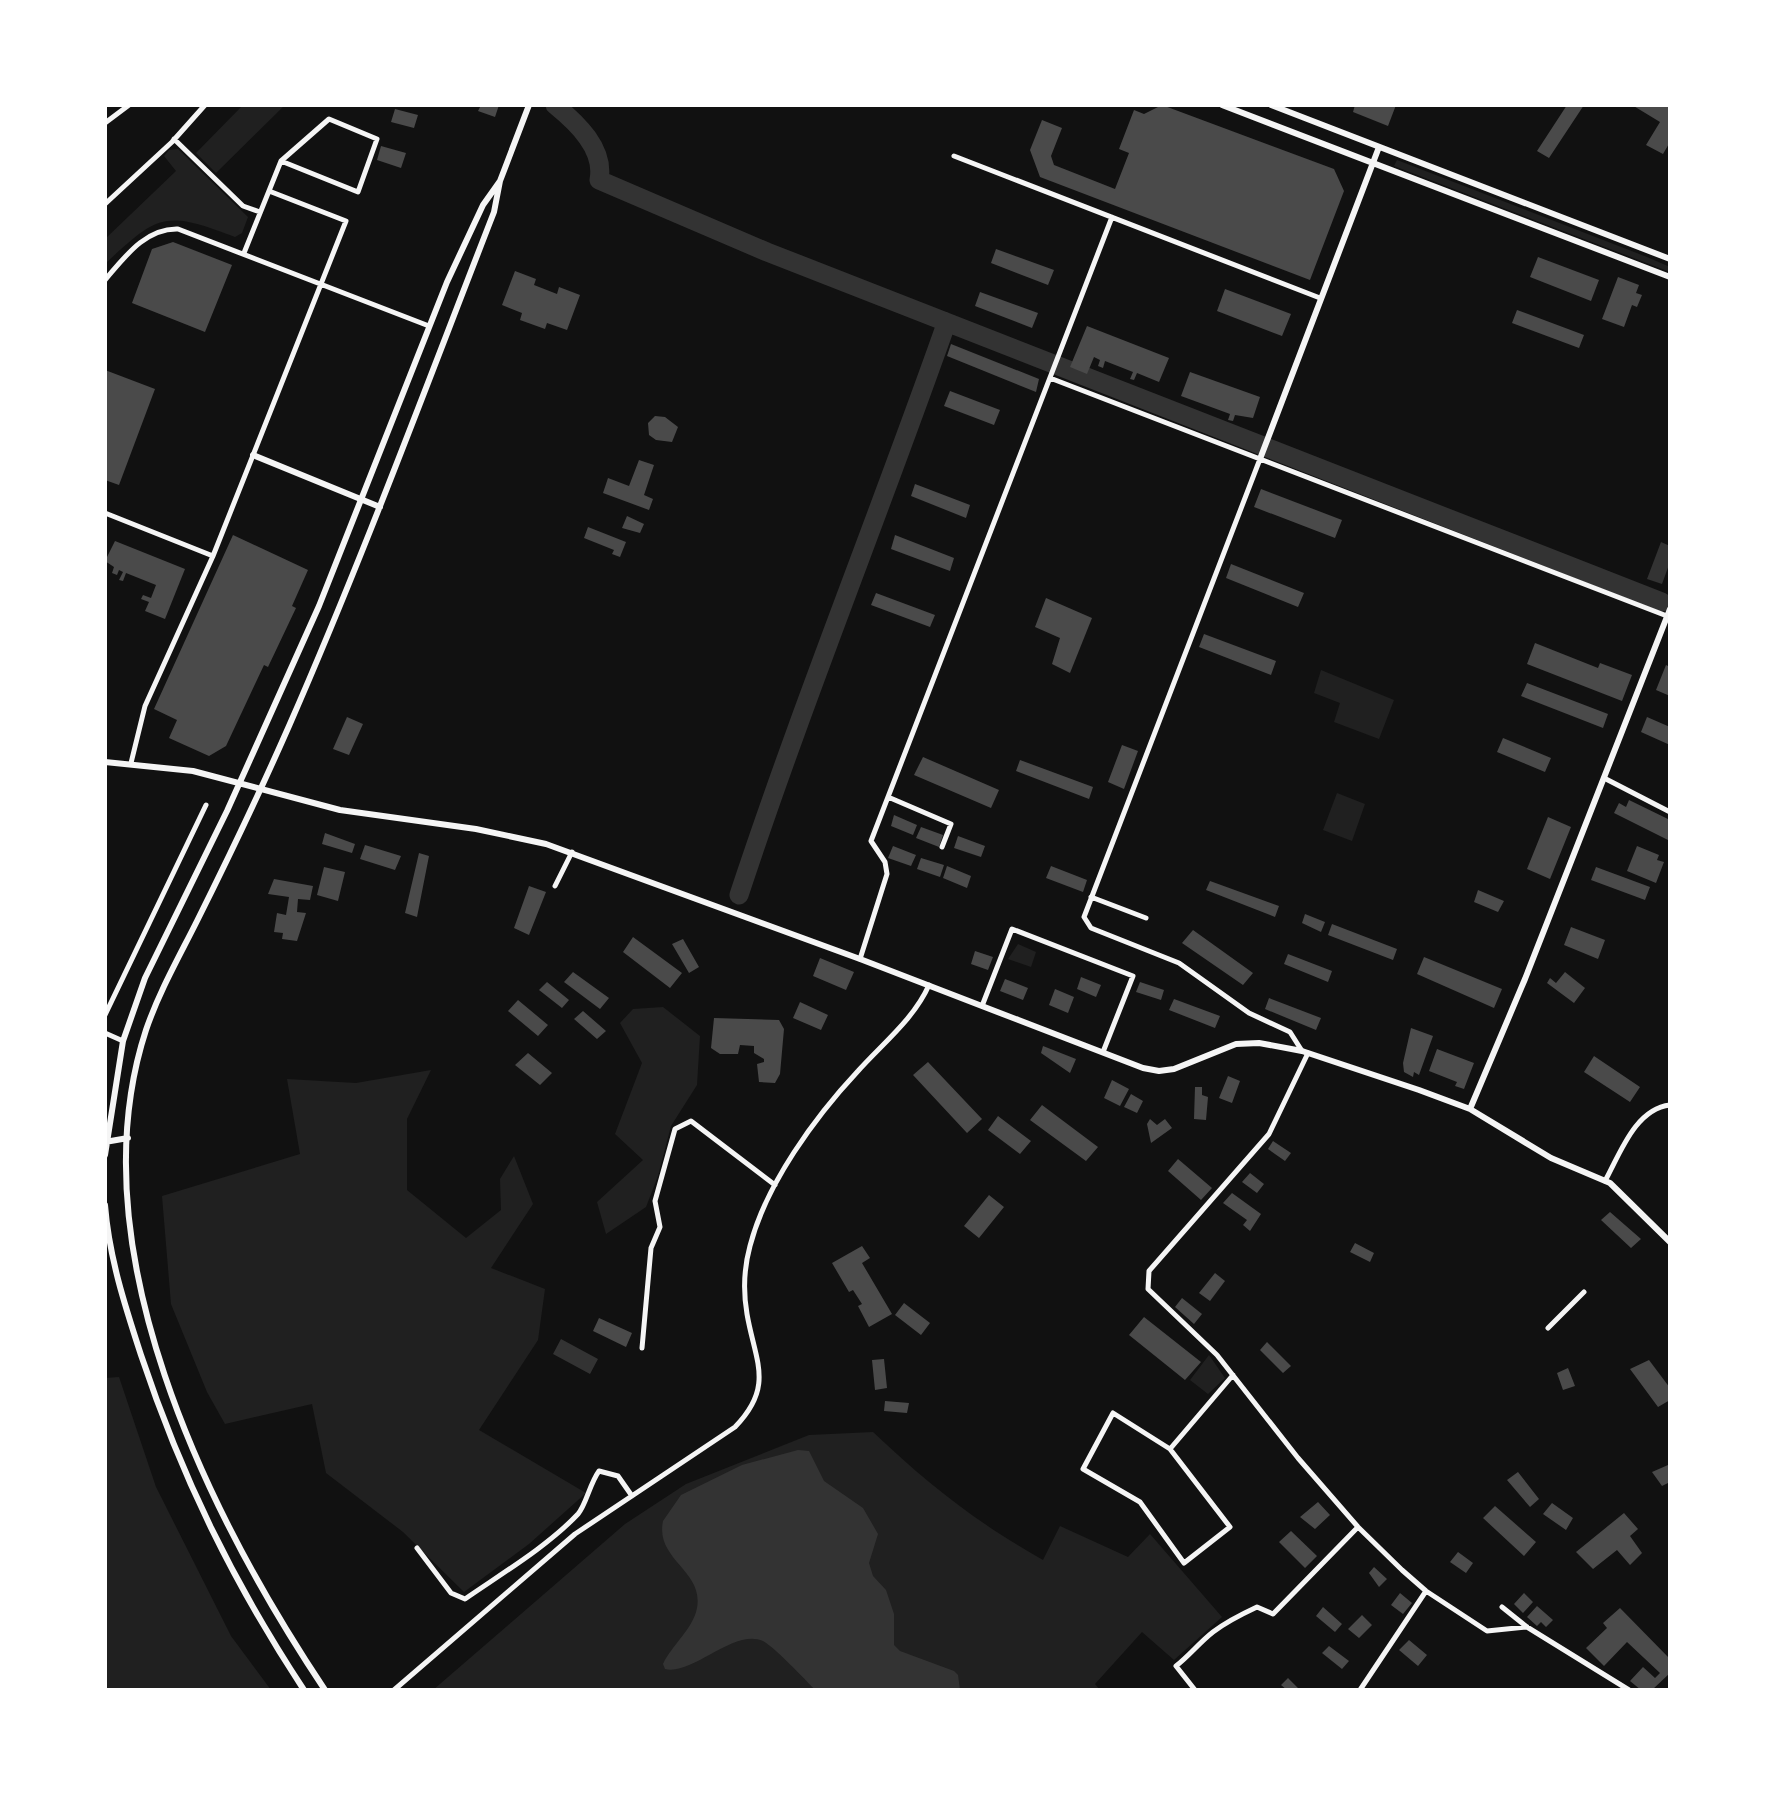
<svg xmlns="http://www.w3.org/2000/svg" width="1775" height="1795" viewBox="0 0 1775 1795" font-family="Karla,sans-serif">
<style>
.green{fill:#202020}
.water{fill:#333}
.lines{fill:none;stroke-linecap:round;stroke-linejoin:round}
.river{stroke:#333;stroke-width:19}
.building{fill:#4a4a4a}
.minor{stroke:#f5f5f5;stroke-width:5}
.tertiary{stroke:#f5f5f5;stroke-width:6}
</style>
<rect width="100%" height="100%" fill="#111"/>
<!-- green -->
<path class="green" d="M243,105H285L216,173L196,153Z
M178,149L248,217L242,233L235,237C165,210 158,214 105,264V239L176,171L164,156L169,150Z
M1397,160L1647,257L1670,267V272L1394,166Z
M1321,670L1394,700L1379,739L1334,722L1340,703L1314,693Z
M1337,793L1365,804L1352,841L1323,830Z
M1018,944L1036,952L1031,967L1008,959Z
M663,1007L700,1036L697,1085L671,1126L658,1176L646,1207L606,1234L597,1202L643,1160L615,1134L642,1063L620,1023L633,1009Z
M431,1070L407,1119V1190L466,1238L501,1210L500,1179L514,1156L533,1204L491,1268L545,1289L538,1340L479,1430L586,1493L529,1544L464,1592L403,1532L326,1473L312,1404L225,1424L207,1392L171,1304L162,1196L300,1154L287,1079L356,1083Z
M1209,1355L1225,1378L1208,1394L1190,1380Z
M119,1377L156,1487L231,1636L271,1690H105V1378Z
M873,1432C929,1485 976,1522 1043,1560L1060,1526L1128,1557L1150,1534L1222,1617L1174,1660L1142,1632L1095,1684L1100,1690H433L625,1524L686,1484L809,1435Z"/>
<!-- water -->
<path class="water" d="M1661,542L1670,546V562L1662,584L1647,579Z
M561,1339L598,1359L590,1374L553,1354Z
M798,1450L809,1451L824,1481L863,1508L878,1534L869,1563L873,1576L886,1590L894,1614V1645L900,1651L954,1671L958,1675L960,1690H815C806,1680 773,1646 763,1641C734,1628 692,1676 665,1669L663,1664C672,1645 693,1629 697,1608C704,1570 655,1560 663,1521L681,1495L742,1465Z"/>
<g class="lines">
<!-- river -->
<path class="river" d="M555,105C577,123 605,149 599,180L767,252L1662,602
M739,895C802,704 878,517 945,327L944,321"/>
</g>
<!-- building -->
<path class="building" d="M481,105H499L495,117L478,111Z
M1162,105L1334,169L1344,191L1310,280L1040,177L1030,150L1042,120L1062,128L1051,156L1054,165L1115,189L1129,153L1119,149L1134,110L1144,114Z
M1355,105H1396L1388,126L1353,112Z
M1567,105H1584L1549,158L1537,151Z
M1632,105H1670V142L1663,154L1646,145L1660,122Z
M395,109L418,115L414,128L391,122Z
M381,146L406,153L401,168L377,160Z
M173,242L232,265L205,332L132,303L152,249Z
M996,249L1054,270L1048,285L991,263Z
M1538,257L1599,280L1591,301L1530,277Z
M515,271L536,279L534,285L557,294L559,287L580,295L567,330L547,323L545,329L520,320L522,313L502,305Z
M1618,277L1639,285L1636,293L1642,295L1637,307L1632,305L1624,327L1602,319Z
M1225,289L1291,314L1282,336L1217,311Z
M980,292L1038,313L1032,328L975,306Z
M1517,310L1584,335L1579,348L1512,323Z
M1087,326L1169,358L1159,382L1137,373L1134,380L1130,379L1133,372L1105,361L1103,368L1098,366L1100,360L1094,357L1087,374L1070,367Z
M951,344L1039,379L1036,392L947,356Z
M105,370L155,389L119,485L105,480Z
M1190,372L1260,397L1253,418L1235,415L1233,421L1228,420L1230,414L1181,396Z
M950,391L1000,410L994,425L944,406Z
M655,416L665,417L678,427L672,442L656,440L649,435L648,423Z
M639,460L654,465L644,495L653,499L649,510L603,493L608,478L629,486Z
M915,484L970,505L966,518L911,496Z
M1261,489L1342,520L1335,538L1254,507Z
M627,516L644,524L640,533L622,528Z
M588,527L626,542L620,557L612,554L614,550L584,538Z
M233,535L308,570L292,606L296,608L268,667L264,665L226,746L209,756L169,738L177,720L154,709Z
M895,535L954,558L950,571L891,549Z
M115,541L185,569L165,619L145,611L149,602L141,599L143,595L151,598L156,585L126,573L123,581L119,580L123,572L119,570L117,575L112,573L114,567L105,561Z
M1231,564L1304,593L1298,607L1226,578Z
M876,593L935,615L930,627L871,605Z
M1046,598L1092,618L1070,673L1052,664L1060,638L1035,627Z
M1204,634L1276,661L1271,675L1199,647Z
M1535,643L1598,668L1600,663L1632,675L1622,701L1527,664Z
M1666,665L1670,667V696L1656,690Z
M1527,683L1608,714L1603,728L1521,696Z
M347,717L363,724L349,755L333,749Z
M1647,717L1670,727V745L1641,732Z
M1503,738L1551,758L1545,772L1497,752Z
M1122,745L1138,751L1124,789L1108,782Z
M923,757L999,790L991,808L914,775Z
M1020,760L1093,787L1089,799L1016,771Z
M1629,800L1670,820V841L1614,813L1619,803L1626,807Z
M894,815L917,825L913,835L891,826Z
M1548,817L1571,827L1550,879L1527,869Z
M921,827L943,835L939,847L916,838Z
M325,833L355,844L352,853L322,844Z
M958,836L985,846L981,857L954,848Z
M365,845L401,856L395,870L360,859Z
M893,846L916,855L911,866L888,858Z
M1637,846L1659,855L1657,860L1664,862L1656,883L1627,871Z
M419,853L429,856L417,917L405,913Z
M921,858L944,865L940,877L917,869Z
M947,866L971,876L967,888L943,878Z
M1051,866L1087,880L1083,892L1046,878Z
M324,867L345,872L338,901L317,895Z
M1596,867L1650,887L1645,900L1591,880Z
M274,879L313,886L310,900L298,899L297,912L306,913L297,941L282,939L283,933L274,932L277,913L286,915L289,897L268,894Z
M1210,881L1279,906L1275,917L1206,890Z
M529,886L546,892L529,935L514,928Z
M1478,890L1504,901L1498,912L1474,902Z
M1305,914L1325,922L1321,932L1302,923Z
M1332,924L1397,949L1393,960L1328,935Z
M1571,927L1605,940L1598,959L1564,945Z
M1193,930L1253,973L1243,985L1182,943Z
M633,937L682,973L670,988L623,952Z
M683,939L699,967L689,973L672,944Z
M975,951L993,957L988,970L971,964Z
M1288,954L1332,971L1328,982L1284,964Z
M1424,957L1502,989L1494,1008L1417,974Z
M820,958L854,972L846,990L813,976Z
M573,972L609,998L600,1009L564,982Z
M1565,972L1585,988L1574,1003L1547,983L1550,978L1556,983Z
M1081,977L1101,985L1096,997L1077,989Z
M1005,979L1028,988L1023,1000L1000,991Z
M547,982L569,1000L562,1008L539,990Z
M1140,982L1164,990L1161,1000L1136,992Z
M1055,989L1074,997L1068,1013L1049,1005Z
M1269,998L1321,1018L1316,1030L1265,1009Z
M1174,999L1220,1016L1215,1028L1169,1010Z
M518,1000L548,1025L538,1036L508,1011Z
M800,1002L828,1015L821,1030L793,1018Z
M583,1011L606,1031L597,1039L574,1019Z
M714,1018L779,1020L784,1029L780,1074L775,1083L759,1082L757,1064L764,1062V1059L754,1053V1046L740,1045L738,1054H720L711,1048Z
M1411,1028L1433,1036L1419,1075L1414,1072L1413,1077L1404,1072L1403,1063Z
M1043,1046L1076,1059L1070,1073L1041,1053Z
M1437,1049L1474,1063L1464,1089L1455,1086L1457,1082L1429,1071Z
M528,1053L552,1073L540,1085L515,1065Z
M1594,1056L1640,1087L1630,1102L1584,1072Z
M928,1062L982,1119L967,1133L913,1075Z
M1228,1076L1240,1081L1232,1103L1219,1098Z
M1112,1080L1129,1089L1120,1106L1104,1098Z
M1195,1087H1202V1095L1208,1097L1206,1120L1194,1119Z
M1131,1094L1143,1101L1137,1113L1124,1107Z
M1042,1105L1098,1147L1086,1161L1030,1120Z
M998,1116L1031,1141L1020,1154L988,1130Z
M1150,1119L1157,1125L1165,1119L1172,1128L1151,1143L1147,1124Z
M1273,1141L1291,1153L1285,1161L1268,1149Z
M1178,1159L1212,1188L1201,1200L1168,1171Z
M1250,1173L1264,1184L1257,1193L1242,1182Z
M1232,1193L1261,1214L1250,1231L1243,1225L1247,1220L1223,1203Z
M989,1195L1004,1207L979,1238L964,1226Z
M1610,1212L1641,1239L1631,1248L1601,1220Z
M1355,1243L1374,1253L1370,1262L1350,1252Z
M862,1246L870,1258L862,1263L892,1314L869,1327L858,1306L862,1304L853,1290L849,1292L832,1263Z
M1215,1273L1225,1281L1210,1301L1199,1293Z
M1182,1298L1202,1314L1194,1324L1175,1307Z
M904,1303L930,1323L921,1335L895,1315Z
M1144,1317L1201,1362L1185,1380L1129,1335Z
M599,1318L632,1333L626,1347L593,1331Z
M1267,1342L1291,1366L1283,1373L1260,1350Z
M884,1359L887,1388L875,1390L872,1360Z
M1649,1360L1670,1388V1400L1658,1407L1630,1369Z
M1568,1368L1575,1386L1563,1390L1557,1373Z
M885,1401L909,1403L907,1413L884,1411Z
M1668,1465L1670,1482L1662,1486L1652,1472Z
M1518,1472L1539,1499L1530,1507L1507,1480Z
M1318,1502L1330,1515L1315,1529L1300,1517Z
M1552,1503L1573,1518L1566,1530L1543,1514Z
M1495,1506L1536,1542L1524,1556L1483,1518Z
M1624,1513L1638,1529L1630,1536L1642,1553L1630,1565L1617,1550L1593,1569L1576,1552Z
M1291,1531L1317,1556L1305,1568L1279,1542Z
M1458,1552L1473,1563L1466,1573L1450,1562Z
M1374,1567L1387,1579L1379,1587L1369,1573Z
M1400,1593L1412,1603L1403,1614L1391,1605Z
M1524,1593L1533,1602L1523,1613L1514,1604Z
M1537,1606L1553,1620L1546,1627L1541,1622L1537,1626L1527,1617Z
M1323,1607L1342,1624L1335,1632L1316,1616Z
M1620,1608L1670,1659V1673L1652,1690H1641L1630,1681L1643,1667L1655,1678L1660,1673L1627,1642L1604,1666L1586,1648L1607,1628L1603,1623Z
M1362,1615L1372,1625L1359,1638L1348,1629Z
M1409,1640L1427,1655L1418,1666L1399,1650Z
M1329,1646L1349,1661L1342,1669L1322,1653Z
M1288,1678L1300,1690H1287L1281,1685Z"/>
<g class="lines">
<!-- minor -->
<path class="minor" d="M105,123L129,105
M174,139L243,206L260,212
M954,156L1320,298
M105,204L172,142L205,105
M244,253L281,161L329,119L377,139L358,192L281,161
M105,280C124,258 145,228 178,229L429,326
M1050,378L1667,616
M1260,459L1084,917L1091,928L1179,963L1249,1013L1290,1032L1302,1051
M105,513L213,556L346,221L269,191
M131,763L145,706L213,556
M1604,778L1670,812
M888,797L951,824L942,847
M555,886L572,852
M1091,897L1146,918
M860,959L887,874L885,862L871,841L1112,217
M982,1006L1012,929L1133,976L1103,1052
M105,1015L206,805
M105,1033L123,1041
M1308,1053L1269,1134L1149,1271L1148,1289L1217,1355L1298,1458L1358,1527L1402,1570L1426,1591L1487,1631L1527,1627
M1605,1181C1620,1154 1635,1109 1670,1105
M1548,1328L1584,1292
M642,1348L651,1248L660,1227L655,1201L675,1129L691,1121L775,1185
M1170,1449L1113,1413L1083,1469L1140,1502L1184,1563L1230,1527L1170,1449L1233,1375
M417,1548L451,1593L465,1599C501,1574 548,1546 578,1514C586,1505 590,1483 599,1471L618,1476L632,1496
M1502,1607L1527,1627L1629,1690
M394,1690L575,1534L735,1427C775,1386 755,1361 747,1314C743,1291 744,1268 750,1246C766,1184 815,1117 858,1071C882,1044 914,1019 929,985
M1195,1690L1176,1666C1189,1656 1200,1642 1213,1632C1226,1622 1242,1614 1257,1607L1273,1614L1358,1527
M1360,1690L1426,1591"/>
<!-- tertiary -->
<path class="tertiary" d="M1222,105L1670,277
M1271,105L1670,259
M253,455L380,507
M1260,459L1379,147
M105,762L193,771L340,810L476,829L546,844L860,959L1143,1068L1159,1071L1174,1069L1236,1044L1259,1043L1302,1051L1419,1090L1470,1109L1551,1158L1610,1183L1670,1242
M1470,1109L1525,979L1670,609
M105,1142L128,1138
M105,1155L123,1041L145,978L227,811L319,606L447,282L483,205L500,181L529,105
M105,1205C109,1257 125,1306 141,1355C182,1478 233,1582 304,1690
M325,1690C207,1513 75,1247 146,1030C159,992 179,957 197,921C229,857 260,792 289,726C363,557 427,384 494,212L500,181"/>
</g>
<!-- border -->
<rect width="1775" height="1795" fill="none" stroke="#ffffff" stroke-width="214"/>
</svg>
